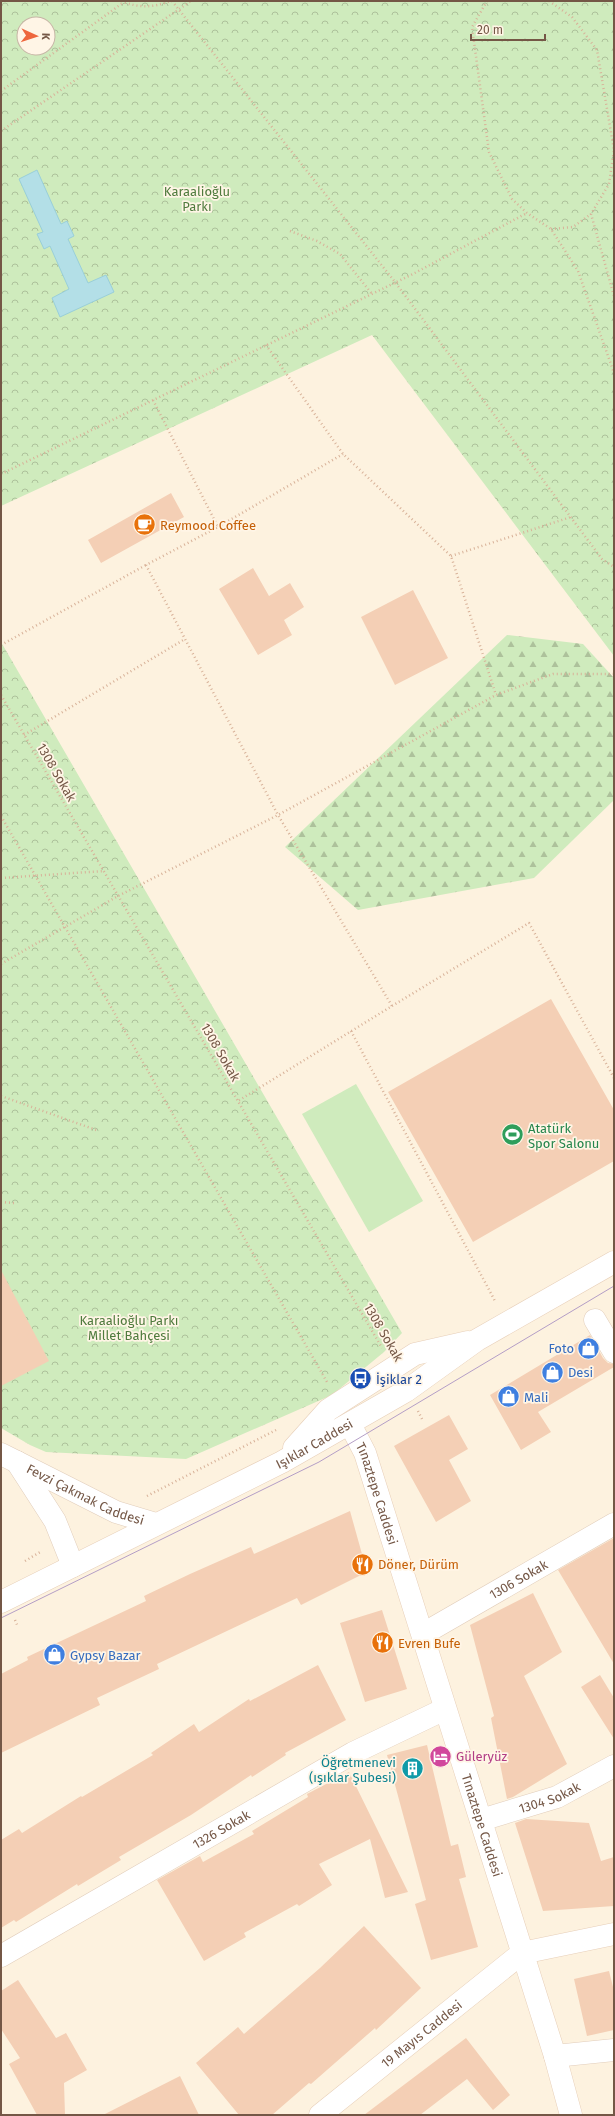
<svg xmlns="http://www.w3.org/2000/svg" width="615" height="2116" viewBox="0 0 615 2116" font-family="'Fira Sans',sans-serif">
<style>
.forest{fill:url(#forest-firs)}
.park{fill:url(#park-crowns);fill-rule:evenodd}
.pitch{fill:#cfebbd}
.water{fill:#b3dfe7;stroke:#99cfd9}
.building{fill:#f4cfb5}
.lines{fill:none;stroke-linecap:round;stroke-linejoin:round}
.street-casing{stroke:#e1cdbb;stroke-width:23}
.secondary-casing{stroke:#e7cfb9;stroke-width:23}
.path{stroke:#d8b299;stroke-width:2.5;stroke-dasharray:1 3;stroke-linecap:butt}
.street{stroke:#fff;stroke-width:22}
.secondary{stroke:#fff;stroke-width:22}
.tram{stroke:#b49ec6;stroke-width:1}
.labels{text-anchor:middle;stroke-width:3.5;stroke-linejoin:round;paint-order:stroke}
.park-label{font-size:13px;fill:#4f7b3d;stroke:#fff5e6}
.food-label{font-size:13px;fill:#c56008;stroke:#fff5e6;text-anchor:start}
.street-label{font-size:13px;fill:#745746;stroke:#fff5e6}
.leisure-label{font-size:13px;fill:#27864d;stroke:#fff5e6;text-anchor:start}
.shop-label{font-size:13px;fill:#366cbe;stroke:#fff5e6;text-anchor:start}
.transit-label{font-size:13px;fill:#164399;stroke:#fff5e6;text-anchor:start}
.hotel-label{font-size:13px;fill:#b23c85;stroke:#fff5e6;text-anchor:start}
.culture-label{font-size:13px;fill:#0d838f;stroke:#fff5e6;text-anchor:end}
</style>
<defs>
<pattern id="forest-firs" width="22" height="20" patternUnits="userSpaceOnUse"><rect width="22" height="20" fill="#cfebbd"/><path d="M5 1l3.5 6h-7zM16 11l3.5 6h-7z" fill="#adc19b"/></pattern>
<pattern id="park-crowns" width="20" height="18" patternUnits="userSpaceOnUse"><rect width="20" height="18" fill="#cfebbd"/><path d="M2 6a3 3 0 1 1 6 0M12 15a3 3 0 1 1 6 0" fill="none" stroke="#adc19b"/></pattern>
</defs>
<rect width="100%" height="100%" fill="#fdf2df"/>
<!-- forest -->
<path class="forest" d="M507,635L583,644L614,678V800L534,878L358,910L285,847Z"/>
<!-- park -->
<path class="park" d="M1,1H614V656L372,335L1,506ZM24,24H48V48H24Z
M1,642L402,1333L384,1352L332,1395L186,1459L46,1452L30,1445L1,1428Z"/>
<!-- pitch -->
<path class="pitch" d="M356,1084L423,1201L369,1232L302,1114Z"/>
<!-- water -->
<path class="water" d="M37,170L61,224L67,221L74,236L68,239L88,283L106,275L114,292L60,317L52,298L69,289L50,246L44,249L37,234L43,232L19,179Z"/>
<!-- building -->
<path class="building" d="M171,493L184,517L101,563L88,540Z
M253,568L269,596L290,583L304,607L284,620L292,635L258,655L219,589Z
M413,590L448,658L395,685L361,617Z
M551,999L614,1110V1161L473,1242L388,1092Z
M1,1270L49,1361L1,1386Z
M590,1335L603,1358L608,1363L614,1364V1367L538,1412L551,1432L521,1450L490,1395Z
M449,1415L468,1449L449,1460L471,1501L436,1522L394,1446Z
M350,1511L367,1572L301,1605L297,1598L157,1664L159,1669L97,1698L100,1705L1,1753V1674L28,1660L27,1657L146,1601L144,1596L190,1574L251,1547L254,1554Z
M614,1538V1664L558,1570Z
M533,1593L562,1652L524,1676L567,1764L513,1797L507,1799L491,1718L494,1716L470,1625Z
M382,1610L407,1689L365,1702L340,1623Z
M318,1665L346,1720L285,1753L286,1755L252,1777L251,1775L191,1815L119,1857L121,1860L78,1886L77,1884L16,1922L14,1920L1,1928V1840L19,1829L22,1833L81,1796L82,1797L153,1755L151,1753L194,1724L199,1732L249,1699L250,1701Z
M600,1675L614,1698V1739L581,1687Z
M427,1745L451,1846L458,1844L466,1877L459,1879L478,1947L431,1960L415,1904L426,1900L387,1755Z
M349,1772L408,1892L385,1898L370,1839L319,1864L332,1885L299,1906L297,1904L244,1933L246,1937L204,1961L157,1880L200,1856L203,1862L254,1834L252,1831L308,1797L307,1794Z
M526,1819L589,1823L601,1861L614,1857V1906L543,1911L515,1823Z
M364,1926L421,1988L376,2030L375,2028L311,2084L309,2083L272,2115H239L196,2063L238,2027L244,2034L320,1968Z
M609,1971L614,1991V2030L587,2036L574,1979Z
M18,1980L56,2038L66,2033L87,2070L64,2083L65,2115H37L9,2064L20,2058L1,2029V1991Z
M466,2038L510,2095L493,2110L467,2079L420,2115H364Z
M180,2076L199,2115H103Z"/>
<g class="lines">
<defs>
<g id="street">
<path d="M595,1320L614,1352"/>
<path d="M1,1454L17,1462L55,1521L73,1566"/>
<path id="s1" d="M17,1462L116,1512L156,1524"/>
<path id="s2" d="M423,1634L614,1524"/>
<path id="s3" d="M481,1820L557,1797L614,1766"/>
<path id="s4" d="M1,1956L353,1753L445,1709"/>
<path d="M555,2056L614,2050"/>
</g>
<g id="secondary">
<path id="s5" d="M350,1424L365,1453L555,2056L571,2115"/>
<path d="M294,1448L328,1410L415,1354L468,1342"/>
<path id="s6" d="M1,1602L282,1462L406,1391L477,1340L614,1262"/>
<path id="s7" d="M320,2115L522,1953L614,1934"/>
</g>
</defs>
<!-- street casing -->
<use href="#street" class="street-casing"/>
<!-- secondary casing -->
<use href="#secondary" class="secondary-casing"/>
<!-- path -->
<path class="path" d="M121,1C139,8 152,8 170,1
M172,1L395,282L602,559L614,567
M487,1L472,27L489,152L512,199L527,213L551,229L578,271L614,373
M549,1L572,17L597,50L614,150L609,184L591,214L614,296
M1,91L124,2
M1,131L191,1
M551,229L573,227L591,214
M290,231L317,241L340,254L372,294
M266,345L343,454L451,556L496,695
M153,400L218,527L146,565L278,815L392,1006L238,1101
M1,474L411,275L527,213
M218,527L343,454
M451,556L571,517
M1,645L146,565
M1,695L382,1348
M24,735L185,639
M1,816L327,1382
M1,878L104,871
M1,964L118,896L278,815L496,695L553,674H614
M392,1006L529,923L614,1078
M351,1031L495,1301
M1,1096L99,1131
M1,1202L14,1203
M418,1411L422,1419
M147,1496L276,1430
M25,1561L42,1551
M15,1620L18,1627"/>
<!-- street -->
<use href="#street" class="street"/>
<!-- secondary -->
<use href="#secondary" class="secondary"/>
<!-- tram -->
<path class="tram" d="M1,1618L319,1462L614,1286"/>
</g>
<!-- icons -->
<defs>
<symbol id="cafe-disc" viewBox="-11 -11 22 22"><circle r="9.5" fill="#e8710a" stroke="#fff5e6"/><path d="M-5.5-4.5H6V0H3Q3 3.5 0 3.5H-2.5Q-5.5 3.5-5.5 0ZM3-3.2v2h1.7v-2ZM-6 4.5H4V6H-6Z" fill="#fff"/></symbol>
<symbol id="stadium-disc" viewBox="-11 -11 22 22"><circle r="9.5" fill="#2e9e5b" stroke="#fff5e6"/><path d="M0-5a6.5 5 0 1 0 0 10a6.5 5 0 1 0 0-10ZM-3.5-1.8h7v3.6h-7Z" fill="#fff"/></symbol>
<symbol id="shop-disc" viewBox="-11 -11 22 22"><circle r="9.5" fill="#3f7fe0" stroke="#fff5e6"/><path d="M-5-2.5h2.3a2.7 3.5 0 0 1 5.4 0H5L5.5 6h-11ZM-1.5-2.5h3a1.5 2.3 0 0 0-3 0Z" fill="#fff"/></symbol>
<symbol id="bus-disc" viewBox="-11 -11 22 22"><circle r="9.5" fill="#1a4fb4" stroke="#fff5e6"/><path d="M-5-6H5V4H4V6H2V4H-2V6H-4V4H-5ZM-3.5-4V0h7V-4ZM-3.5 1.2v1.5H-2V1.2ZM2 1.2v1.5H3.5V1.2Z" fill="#fff"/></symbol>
<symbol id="restaurant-disc" viewBox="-11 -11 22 22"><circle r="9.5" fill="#e8710a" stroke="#fff5e6"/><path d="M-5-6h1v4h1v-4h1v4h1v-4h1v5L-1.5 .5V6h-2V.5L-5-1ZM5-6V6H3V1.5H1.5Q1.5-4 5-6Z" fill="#fff"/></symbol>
<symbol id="hotel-disc" viewBox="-11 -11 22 22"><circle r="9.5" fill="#d1479c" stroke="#fff5e6"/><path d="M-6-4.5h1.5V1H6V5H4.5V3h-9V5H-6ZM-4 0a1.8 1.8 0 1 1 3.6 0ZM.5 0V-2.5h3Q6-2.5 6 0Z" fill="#fff"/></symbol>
<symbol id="building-disc" viewBox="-11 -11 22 22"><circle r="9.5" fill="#0f9aa8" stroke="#fff5e6"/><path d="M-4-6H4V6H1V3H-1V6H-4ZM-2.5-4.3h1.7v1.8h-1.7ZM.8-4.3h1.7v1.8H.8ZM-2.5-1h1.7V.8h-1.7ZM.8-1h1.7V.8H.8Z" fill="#fff"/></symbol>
</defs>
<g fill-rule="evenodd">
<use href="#cafe-disc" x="132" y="512" width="25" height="25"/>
<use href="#stadium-disc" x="500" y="1122" width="25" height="25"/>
<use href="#shop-disc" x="576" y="1336" width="25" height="25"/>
<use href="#shop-disc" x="540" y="1360" width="25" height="25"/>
<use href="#bus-disc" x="348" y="1366" width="25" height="25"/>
<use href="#shop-disc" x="496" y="1384" width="25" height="25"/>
<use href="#restaurant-disc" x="350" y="1552" width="25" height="25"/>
<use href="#restaurant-disc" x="370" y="1630" width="25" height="25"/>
<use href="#shop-disc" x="42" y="1642" width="25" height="25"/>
<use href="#hotel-disc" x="428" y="1744" width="25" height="25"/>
<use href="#building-disc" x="400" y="1756" width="25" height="25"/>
</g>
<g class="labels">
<!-- park labels -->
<g class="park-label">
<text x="197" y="196">Karaalioğlu<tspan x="197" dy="15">Parkı</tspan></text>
<text x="129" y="1325">Karaalioğlu Parkı<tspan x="129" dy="15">Millet Bahçesi</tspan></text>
</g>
<!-- food labels -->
<g class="food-label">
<text x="160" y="530">Reymood Coffee</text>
<text x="378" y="1569">Döner, Dürüm</text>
<text x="398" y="1648">Evren Bufe</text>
</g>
<!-- street labels -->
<g class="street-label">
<text transform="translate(57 772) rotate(60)" y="5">1308 Sokak</text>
<text transform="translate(221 1052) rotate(60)" y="5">1308 Sokak</text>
<text transform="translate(384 1332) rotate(60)" y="5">1308 Sokak</text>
<text dy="5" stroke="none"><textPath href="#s6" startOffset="351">Işıklar Caddesi</textPath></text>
<text dy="5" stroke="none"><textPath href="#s1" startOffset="76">Fevzi Çakmak Caddesi</textPath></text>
<text dy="5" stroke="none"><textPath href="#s5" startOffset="75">Tınaztepe Caddesi</textPath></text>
<text dy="5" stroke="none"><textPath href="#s2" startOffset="110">1306 Sokak</textPath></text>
<text dy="5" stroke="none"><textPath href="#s3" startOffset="72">1304 Sokak</textPath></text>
<text dy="5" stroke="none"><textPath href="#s5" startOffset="423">Tınaztepe Caddesi</textPath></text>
<text dy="5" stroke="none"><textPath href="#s4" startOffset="254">1326 Sokak</textPath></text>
<text dy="5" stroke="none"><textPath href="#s7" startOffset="130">19 Mayıs Caddesi</textPath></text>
</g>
<!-- leisure labels -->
<g class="leisure-label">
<text x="528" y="1133">Atatürk<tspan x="528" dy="15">Spor Salonu</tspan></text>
</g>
<!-- shop labels -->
<g class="shop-label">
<text x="574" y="1353" text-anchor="end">Foto</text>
<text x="568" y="1377">Desi</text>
<text x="524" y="1402">Mali</text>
<text x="70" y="1660">Gypsy Bazar</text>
</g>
<!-- transit labels -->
<g class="transit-label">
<text x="376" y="1384">İşiklar 2</text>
</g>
<!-- hotel labels -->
<g class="hotel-label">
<text x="456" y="1761">Güleryüz</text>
</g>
<!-- culture labels -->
<g class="culture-label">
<text x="396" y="1767">Öğretmenevi<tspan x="396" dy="15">(ışıklar Şubesi)</tspan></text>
</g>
</g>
<!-- border -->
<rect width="615" height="2116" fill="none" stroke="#745746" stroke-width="4"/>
<!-- north arrow -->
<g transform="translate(36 36) rotate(93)"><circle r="19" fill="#fff5e6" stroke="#c7b6a6"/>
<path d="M0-3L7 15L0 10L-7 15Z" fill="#ee663d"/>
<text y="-6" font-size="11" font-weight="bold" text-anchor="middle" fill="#745746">K</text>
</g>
<!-- scale -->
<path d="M471 34v6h74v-6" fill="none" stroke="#745746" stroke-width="2"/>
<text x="477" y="34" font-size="12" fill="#745746" stroke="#fff5e6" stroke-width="3" paint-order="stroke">20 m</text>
</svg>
